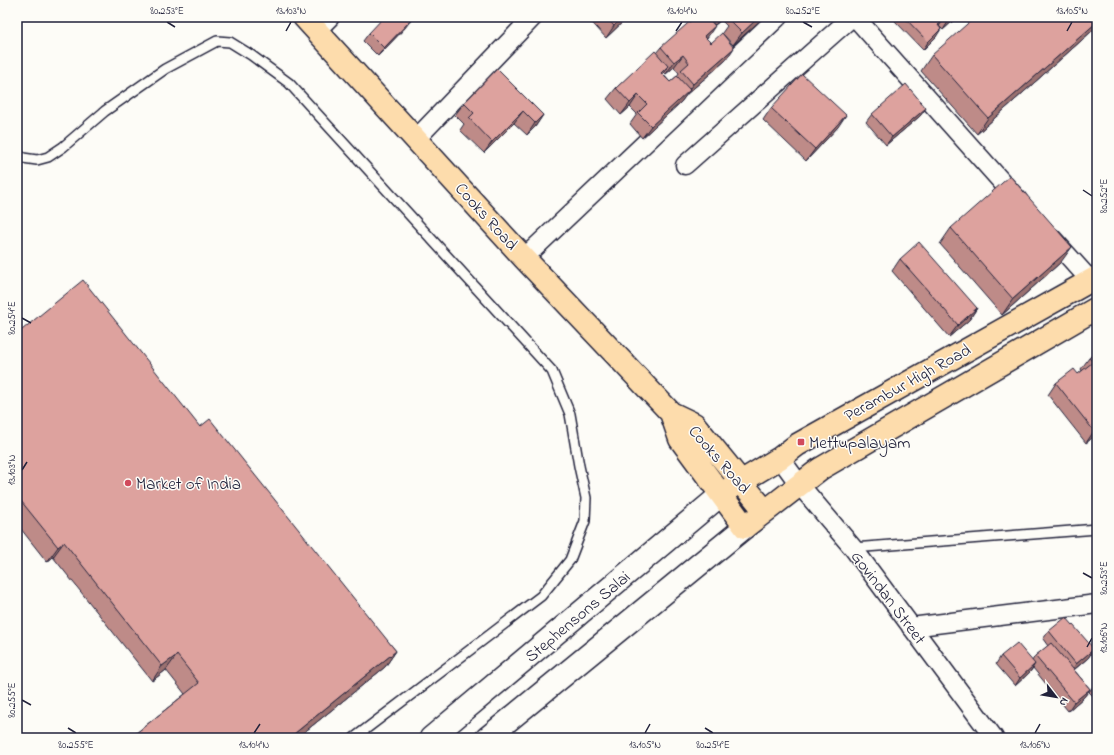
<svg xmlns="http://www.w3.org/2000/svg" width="1114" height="755" viewBox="0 0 1114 755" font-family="'Indie Flower',sans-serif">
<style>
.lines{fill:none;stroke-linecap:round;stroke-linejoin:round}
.lane-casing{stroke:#22223b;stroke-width:12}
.street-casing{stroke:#22223b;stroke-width:21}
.secondary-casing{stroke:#22223b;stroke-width:25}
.primary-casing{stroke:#22223b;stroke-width:25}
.lane{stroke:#fdfcf7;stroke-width:9}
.street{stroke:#fdfcf7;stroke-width:18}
.secondary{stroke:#fdfcf7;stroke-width:22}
.primary{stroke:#fddcac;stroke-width:22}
.wall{fill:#be8b88;stroke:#22223b;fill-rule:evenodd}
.shaded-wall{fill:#9b716f;stroke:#22223b}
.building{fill:#dda29e;stroke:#22223b}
.ticks{fill:none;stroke:#22223b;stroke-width:1.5}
.poi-dot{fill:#d1495b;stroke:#fdfcf7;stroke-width:1.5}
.labels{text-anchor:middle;stroke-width:3;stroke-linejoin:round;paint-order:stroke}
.street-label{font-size:17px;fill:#22223b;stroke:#fdfcf7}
.poi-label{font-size:17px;fill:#22223b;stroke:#fdfcf7;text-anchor:start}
.neatline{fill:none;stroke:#22223b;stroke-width:1.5}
.ticks-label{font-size:10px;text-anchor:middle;fill:#22223b}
</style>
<rect width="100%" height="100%" fill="#fdfcf7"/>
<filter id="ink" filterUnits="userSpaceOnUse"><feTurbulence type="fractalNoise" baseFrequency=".025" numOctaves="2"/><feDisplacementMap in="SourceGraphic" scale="8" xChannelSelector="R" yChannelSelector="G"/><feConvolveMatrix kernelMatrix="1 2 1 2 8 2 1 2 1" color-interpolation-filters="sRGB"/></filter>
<g filter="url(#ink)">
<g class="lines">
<defs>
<path id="lane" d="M17,153L23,158L37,160L48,157L63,147L105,111L165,69L217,41L230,42L251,55L289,83L552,371L570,414L579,466L586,498L585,521L570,560L541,596L354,738
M853,548L1097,529"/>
<path id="street" d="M855,17L1018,200
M317,30L330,17
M416,139L533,17
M685,165L852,17
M1051,237L1090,280
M524,258L778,17
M780,458L799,484L853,548L994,738
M911,627L1097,604"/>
<path id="secondary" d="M431,738L722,494
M487,738L745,527"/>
<path id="primary" d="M304,17L524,258L671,413L694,424L765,511
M671,413L680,439L745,527L820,469L1097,308
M729,489L780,458L797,445L1097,277"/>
</defs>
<!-- lane casing -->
<use href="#lane" class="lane-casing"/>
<!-- street casing -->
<use href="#street" class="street-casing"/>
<!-- secondary casing -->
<use href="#secondary" class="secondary-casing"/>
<!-- primary casing -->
<use href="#primary" class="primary-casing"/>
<!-- lane -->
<use href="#lane" class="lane"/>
<!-- street -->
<use href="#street" class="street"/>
<!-- secondary -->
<use href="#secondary" class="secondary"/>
<!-- primary -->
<use href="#primary" class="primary"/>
</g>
<!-- wall -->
<path class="wall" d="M587,17H628L606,38Z
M708,17H764L733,45L722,33L727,26L721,20L715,25Z
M898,17H957L943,30L939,26L936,37L923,50L895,21Z
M405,28L378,56L363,41L369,33Z
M1092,31L977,134L921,71L932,55Z
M706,39L726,60L687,94L681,102L642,138L630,124L637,114L630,107L621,115L607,99L616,88L656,53L661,47ZM674,67L679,73L677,76L670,82L663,74L664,72L666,74Z
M497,69L543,115L535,127L527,135L514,123L484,153L460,130L464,124L455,115L464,103Z
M771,108L838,127L806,161L763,120Z
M926,108L920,116L886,145L866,122L872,114Z
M951,228L1061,262L1002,315L940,244Z
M900,259L977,308L969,320L949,337L892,271Z
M17,334L200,427L396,651L385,667L297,738H130L185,694L166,670L152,681L53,557L47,562L17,524Z
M1097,351V434L1086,443L1048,395L1056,383L1078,374L1082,371L1081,369L1089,358Z
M1097,457V463L1095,460Z
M1049,631L1094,649L1088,658L1074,670L1090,689L1084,697L1068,711L1033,668L1030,672L1015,686L996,664L1001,656L1032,661L1035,656L1048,646L1043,639Z
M1097,682V700L1089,692L1095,684Z"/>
<!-- shaded-wall -->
<path class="shaded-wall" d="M623,17H628L606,38L614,26Z
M721,17H723L721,20L715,25Z
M759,17H764L733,45L742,33Z
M954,17H957L943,30L948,22Z
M945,18L939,26L938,25Z
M411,20L405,28L378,56L384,48Z
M1097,22V25L1092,31L977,134L988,118Z
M715,26L707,38L696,48L704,36Z
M941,29L936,37L923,50L928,42Z
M734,48L726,60L687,94L681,102L642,138L651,126L687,92L693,84Z
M683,55L674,67L666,74L674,62Z
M668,66L660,78L661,73Z
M638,95L630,107L621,115L630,103Z
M926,108L920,116L886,145L892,137Z
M523,111L514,123L484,153L492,142Z
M543,115L535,127L527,135L535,123Z
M846,115L838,127L806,161L815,149Z
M1072,247L1061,262L1002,315L1013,299Z
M977,308L969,320L949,337L958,325Z
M1097,429V434L1086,443L1094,431Z
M64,542L53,557L47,562L58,547Z
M1094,649L1088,658L1071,672L1076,664Z
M396,651L385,667L297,738H289Z
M177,655L166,670L152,681L162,666Z
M1035,664L1030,672L1015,686L1020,678Z
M1090,689L1084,697L1068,711L1074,702Z"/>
<!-- building -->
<path class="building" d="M384,17H407L411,20L384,48L369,33Z
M606,17H623L614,26Z
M695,17H707L715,26L704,36L711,43L722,33L734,48L693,84L681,70L689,63L683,55L674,62L661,47Z
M735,17H759L742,33L730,21Z
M904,17H954L948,22L945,18L938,25L941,29L928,42Z
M975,17H1097V22L988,118L932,55Z
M655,51L668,66L661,73L670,82L677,76L690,90L651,126L638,113L647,104L638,95L630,103L616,88Z
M497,69L543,115L535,123L523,111L492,142L469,118L474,113L464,103Z
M802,74L846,115L815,149L771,108Z
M906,84L926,108L892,137L872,114Z
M1010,176L1072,247L1013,299L951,228Z
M919,242L977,308L958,325L900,259Z
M83,280L200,427L210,419L396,651L289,738H130L199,683L177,655L162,666L64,542L58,547L17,496V334Z
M1097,351V429L1094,431L1056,383L1074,369L1078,374L1093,362L1089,358Z
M1066,617L1094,649L1076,664L1049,631Z
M1017,643L1035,664L1020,678L1001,656Z
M1051,643L1090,689L1074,702L1035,656Z
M1097,682V686L1095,684Z"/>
</g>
<!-- ticks -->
<path class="ticks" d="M167,22L175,27M803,22L812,27M286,31L291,22M676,31L682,22M1067,31L1072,22M1083,190L1092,196M22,318L31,323M22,470L27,462M1083,573L1092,578M1087,647L1092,638M22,700L31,705M68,728L76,733M705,728L713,733M254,733L260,724M645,733L650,724M1035,733L1040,724"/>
<!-- markers -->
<g class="poi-dot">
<rect x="797" y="438" width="8" height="8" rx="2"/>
<circle cx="128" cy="483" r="4"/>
</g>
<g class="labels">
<!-- street labels -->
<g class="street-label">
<text transform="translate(487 216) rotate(48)" y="6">Cooks Road</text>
<text transform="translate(907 382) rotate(-29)" y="6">Perambur High Road</text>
<text transform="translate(720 459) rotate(49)" y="6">Cooks Road</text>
<text transform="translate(889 597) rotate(53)" y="6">Govindan Street</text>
<text transform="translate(577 616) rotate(-40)" y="6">Stephensons Salai</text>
</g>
<!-- poi labels -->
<g class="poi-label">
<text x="809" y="448">Mettupalayam</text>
<text x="136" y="489">Market of India</text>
</g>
</g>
<!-- margin -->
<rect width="1114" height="755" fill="none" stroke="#fdfcf7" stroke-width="44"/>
<!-- north arrow -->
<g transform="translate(1056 697) rotate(121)" stroke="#fdfcf7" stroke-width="3" paint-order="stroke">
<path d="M0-3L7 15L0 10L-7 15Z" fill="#22223b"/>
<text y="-6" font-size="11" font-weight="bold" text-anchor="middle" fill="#22223b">N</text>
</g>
<rect x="22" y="22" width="1070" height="711" class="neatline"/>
<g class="ticks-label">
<text x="167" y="14">80.253°E</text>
<text x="291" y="14">13.103°N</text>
<text x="682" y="14">13.104°N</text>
<text x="803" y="14">80.252°E</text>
<text x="1072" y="14">13.105°N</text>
<text transform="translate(1103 196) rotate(-90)" y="4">80.252°E</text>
<text transform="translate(11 318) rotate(-90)" y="4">80.254°E</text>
<text transform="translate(11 470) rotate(-90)" y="4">13.103°N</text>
<text transform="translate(1103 578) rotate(-90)" y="4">80.253°E</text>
<text transform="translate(1103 638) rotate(-90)" y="4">13.106°N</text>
<text transform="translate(11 700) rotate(-90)" y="4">80.255°E</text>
<text x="76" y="748">80.255°E</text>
<text x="254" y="748">13.104°N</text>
<text x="645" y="748">13.105°N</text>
<text x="713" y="748">80.254°E</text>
<text x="1035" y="748">13.106°N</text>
</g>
</svg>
